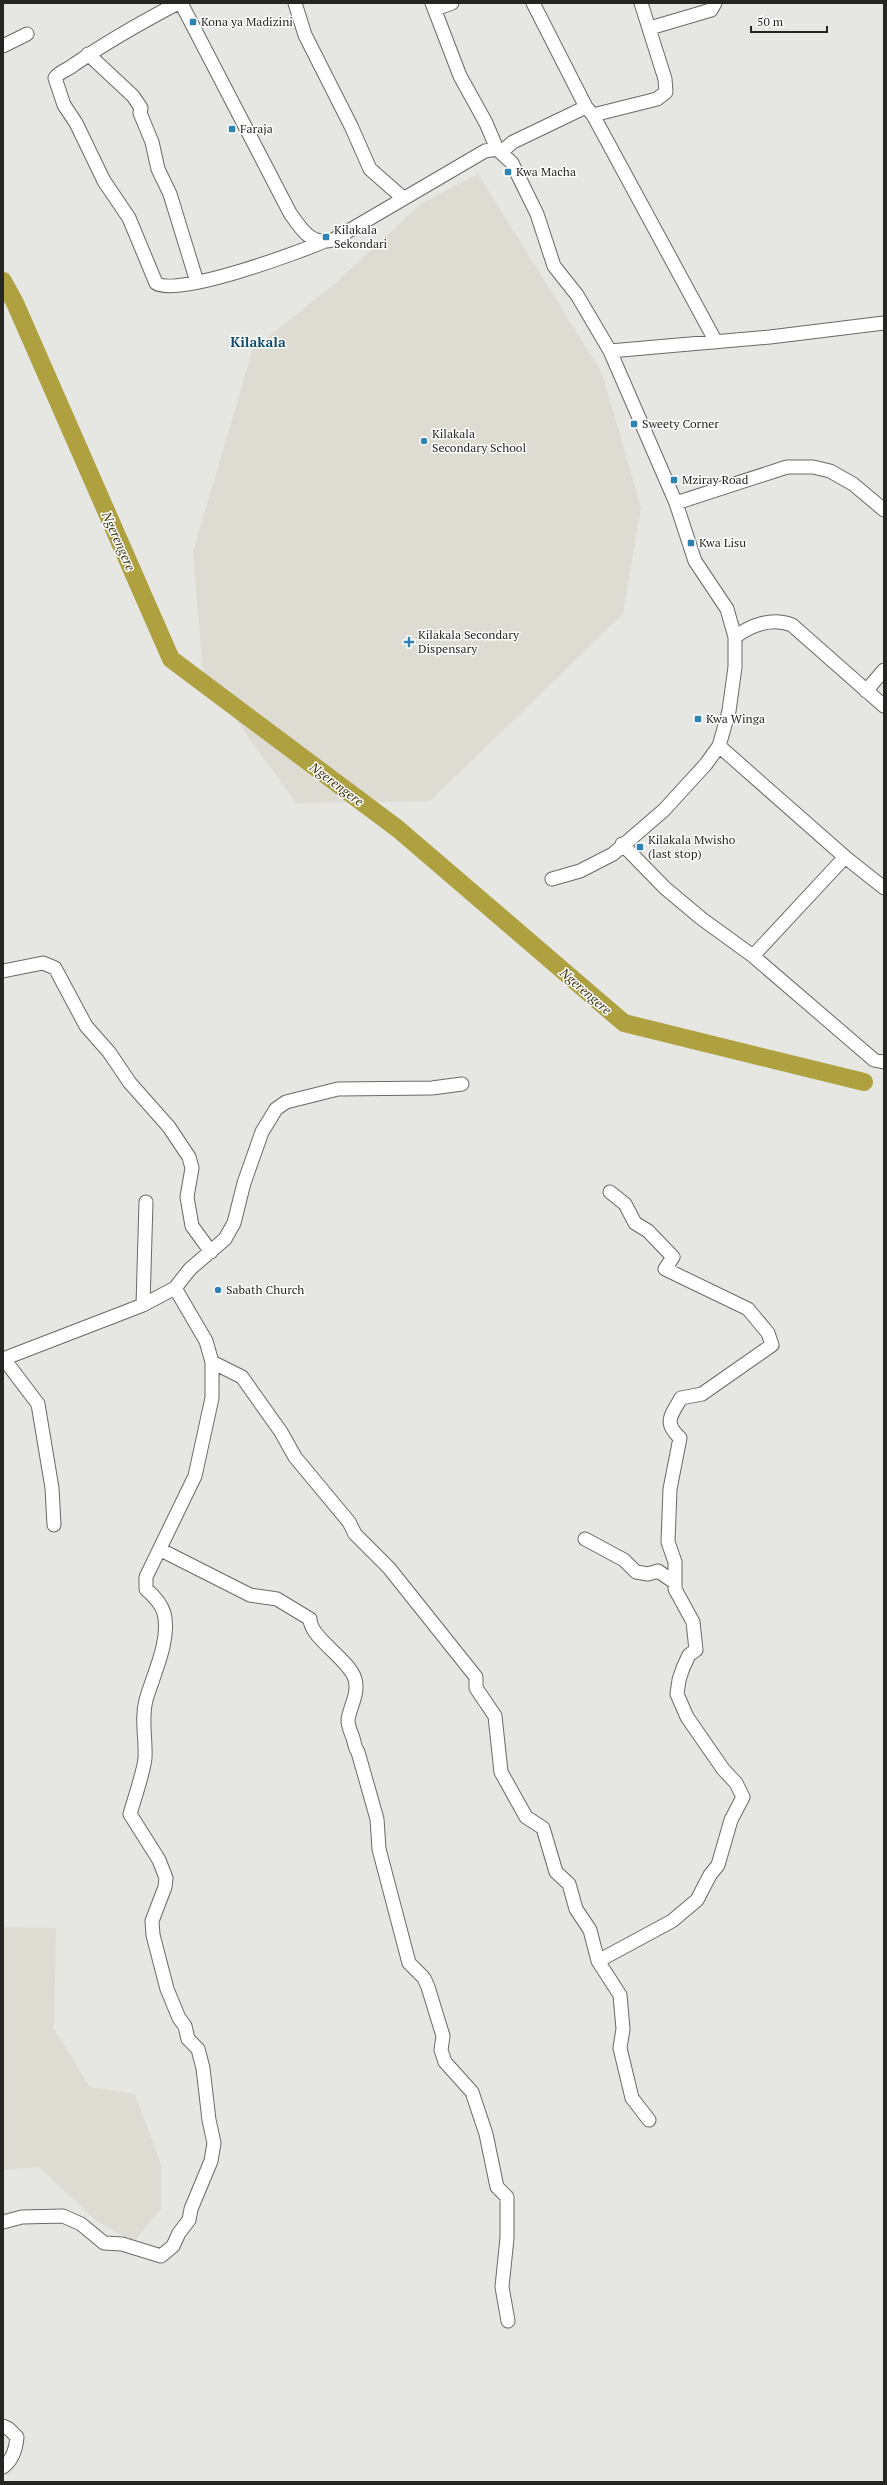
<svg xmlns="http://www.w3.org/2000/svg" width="887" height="2485" viewBox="0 0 887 2485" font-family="'PT Serif',serif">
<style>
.built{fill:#dedcd2}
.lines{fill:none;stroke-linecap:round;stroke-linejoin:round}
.river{stroke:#afa040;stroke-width:18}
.minor-casing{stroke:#696966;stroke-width:15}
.minor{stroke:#fff;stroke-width:13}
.poi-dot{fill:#2e83b2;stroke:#fff;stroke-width:1.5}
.labels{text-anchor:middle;stroke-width:3;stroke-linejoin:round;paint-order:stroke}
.poi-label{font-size:12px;fill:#252523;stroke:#fff;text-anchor:start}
.water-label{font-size:13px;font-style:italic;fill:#413a12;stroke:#fff}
.quarter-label{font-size:14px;font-weight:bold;fill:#104d6d;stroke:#fff}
</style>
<rect width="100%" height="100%" fill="#e6e6e3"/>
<!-- built -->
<path class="built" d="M478,174L602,373L641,508L623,614L430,801L296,803L203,674L193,551L253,349L333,285L422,203Z
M3,1927L56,1928L54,2029L90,2087L135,2094L161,2165V2209L133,2242L95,2220L39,2167L3,2170Z"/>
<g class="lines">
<!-- river -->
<path class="river" d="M3,281L15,303L171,659L398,829L624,1023L864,1082"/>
<defs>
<path id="minor" d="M178,3C142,22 108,41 75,64C68,70 60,71 55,78L64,105L76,123L104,181L129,218L156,283C175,298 300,252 325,241
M181,3L290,213C301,229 311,246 333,240L485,151L497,149L512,163L537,214L554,266L577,295L610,351L676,503L695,561L727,609L735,637V667L729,711L719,746L706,764L664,810L613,854L580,871L552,879
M295,3L305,35L351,126L370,169L403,198
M432,3L460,76L486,123L497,149
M533,3L586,107L593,115L716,342
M435,9L452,3
M650,28L711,10L715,3
M3,46L27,34
M88,54L133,96L141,108L140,113L152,142L158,169L170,194L197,282
M593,115L657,99L666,92L665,79L641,3
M501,152L513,142L586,107
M610,351L770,337L884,323
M676,503L787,467H813L830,471L853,484L884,510
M735,637C751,625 772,617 792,625L884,706
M866,691L884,670
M719,746L845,857L884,888
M622,844L665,888L702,919L753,956L874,1060L884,1062
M753,956L845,857
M3,971L43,963L55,968L86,1026L109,1052L130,1083L169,1127L189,1157L192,1168L187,1197L192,1226L211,1252
M143,1305L146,1202
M3,1359L143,1305L175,1288L190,1269L225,1239L234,1223L244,1183L262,1132L276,1109L286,1102L338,1089L432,1088L462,1084
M4,1359L38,1404L52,1488L54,1525
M212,1362L242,1377L281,1432L295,1457L349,1522L355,1534L389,1568L476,1677V1688L495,1716L501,1772L526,1817L543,1828L556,1872L569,1884L576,1909L590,1930L598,1961L620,1995L623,2029L620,2048L632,2098L649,2120
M585,1539L624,1560L636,1572L648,1574L658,1571L674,1582
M161,1550L250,1595L277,1599L310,1619C310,1638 349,1659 355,1679C359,1694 350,1706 348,1720C348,1727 351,1732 353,1738C355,1744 354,1747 358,1752L377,1819L379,1849L409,1963L424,1978L428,1987L443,2036L441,2050L445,2062L472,2092L486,2134L497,2187L507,2197V2238L502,2287L508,2321
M598,1961L672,1921L697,1900L710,1875L718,1865L731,1820L743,1797L736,1783L723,1769L687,1717L677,1694L679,1680L683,1668L689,1655L696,1650L693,1622L675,1589V1562L668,1542L670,1489L680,1438C663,1422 671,1416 681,1398L702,1394L772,1345L768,1333L748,1309L665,1269L673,1257L648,1231L635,1223L625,1204L610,1192
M3,2222L22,2217L63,2216L81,2224L104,2243L122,2244L161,2256L173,2246L179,2233L189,2220L191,2209L211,2161L214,2143L209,2120L203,2068L198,2049L188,2039L185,2026L179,2018L167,1989L153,1935L152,1921L165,1887L166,1878L159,1860L130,1814C134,1800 144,1771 145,1758C146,1738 141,1719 146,1700C153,1675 171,1640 164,1613C161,1603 154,1596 146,1589V1577L195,1476L212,1398V1362L206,1341L175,1288
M3,2426L9,2429L17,2437C16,2449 13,2460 3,2467"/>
</defs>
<!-- minor casing -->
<use href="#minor" class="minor-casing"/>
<!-- minor -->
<use href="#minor" class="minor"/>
</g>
<!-- markers -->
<g class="poi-dot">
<rect x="189" y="18" width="8" height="8" rx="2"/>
<rect x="228" y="125" width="8" height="8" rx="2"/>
<rect x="504" y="168" width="8" height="8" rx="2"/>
<rect x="322" y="233" width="8" height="8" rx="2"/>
<rect x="630" y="420" width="8" height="8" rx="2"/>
<circle cx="424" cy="441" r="4"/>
<rect x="670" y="476" width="8" height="8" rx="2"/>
<rect x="687" y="539" width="8" height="8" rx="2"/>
<path d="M407 636h4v4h4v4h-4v4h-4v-4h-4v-4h4z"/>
<rect x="694" y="715" width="8" height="8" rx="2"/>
<rect x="636" y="843" width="8" height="8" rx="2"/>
<circle cx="218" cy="1290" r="4"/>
</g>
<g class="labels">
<!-- poi labels -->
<g class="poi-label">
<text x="201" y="26">Kona ya Madizini</text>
<text x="240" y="133">Faraja</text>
<text x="516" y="176">Kwa Macha</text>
<text x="334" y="234">Kilakala<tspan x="334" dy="14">Sekondari</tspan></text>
<text x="642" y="428">Sweety Corner</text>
<text x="432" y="438">Kilakala<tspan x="432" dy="14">Secondary School</tspan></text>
<text x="682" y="484">Mziray Road</text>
<text x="699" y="547">Kwa Lisu</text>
<text x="418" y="639">Kilakala Secondary<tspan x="418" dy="14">Dispensary</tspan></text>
<text x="706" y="723">Kwa Winga</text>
<text x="648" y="844">Kilakala Mwisho<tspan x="648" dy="14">(last stop)</tspan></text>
<text x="226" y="1294">Sabath Church</text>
</g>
<!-- water labels -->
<g class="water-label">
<text transform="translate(119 541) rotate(66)" y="5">Ngerengere</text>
<text transform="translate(337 784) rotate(37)" y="5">Ngerengere</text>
<text transform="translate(586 991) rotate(41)" y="5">Ngerengere</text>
</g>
<!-- quarter labels -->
<g class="quarter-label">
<text x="258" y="347">Kilakala</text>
</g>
</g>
<!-- border -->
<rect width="887" height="2485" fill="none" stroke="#252523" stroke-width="8"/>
<!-- scale -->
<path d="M751 26v6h76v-6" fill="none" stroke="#252523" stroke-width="2"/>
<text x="757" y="26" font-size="12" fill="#252523" stroke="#ffffff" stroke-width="3" paint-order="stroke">50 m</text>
</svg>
